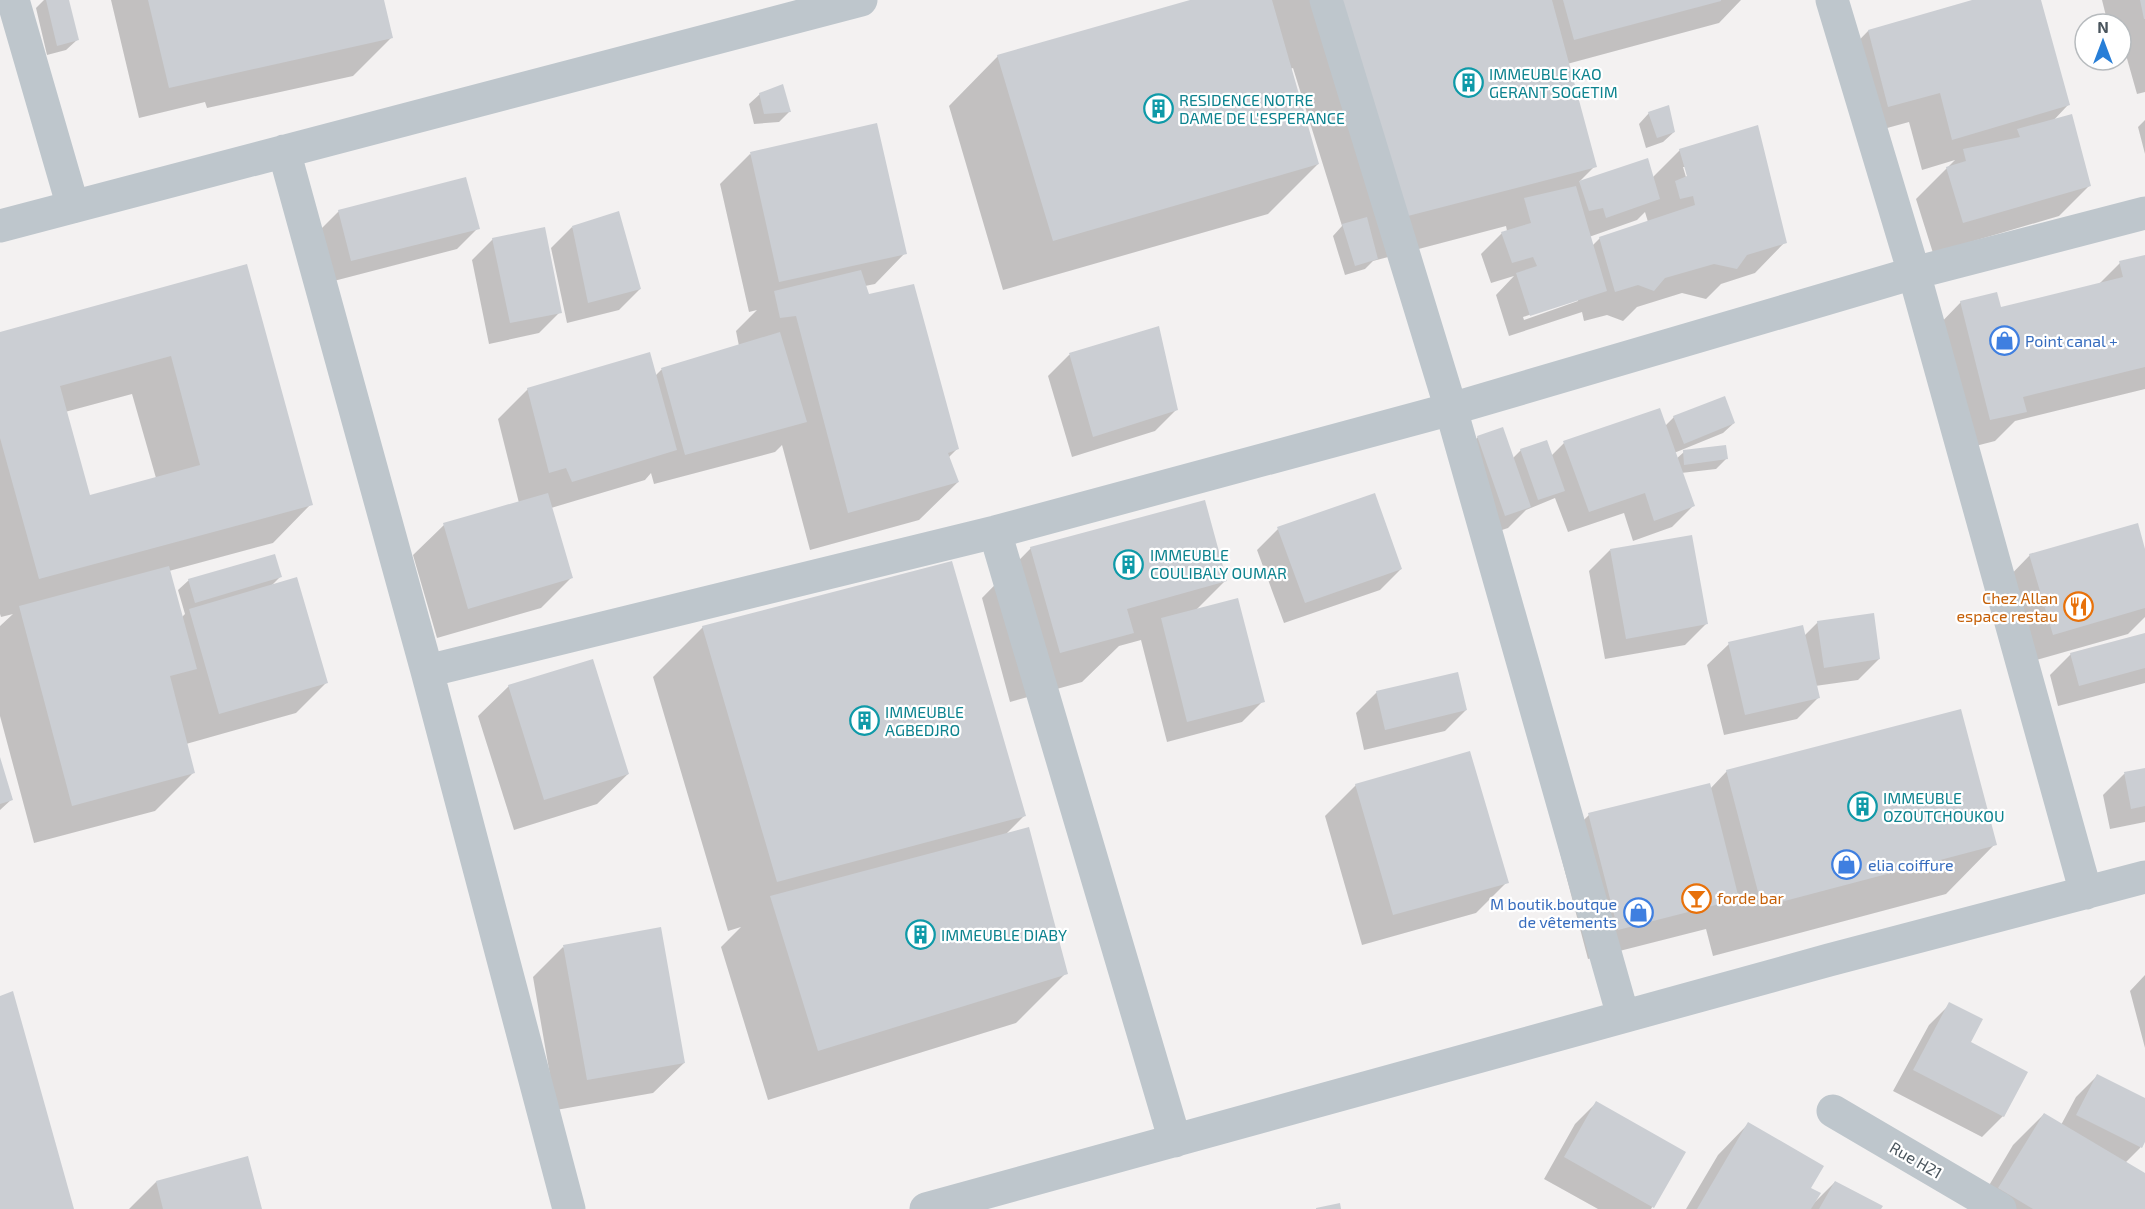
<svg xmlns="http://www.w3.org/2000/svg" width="2145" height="1209" viewBox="0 0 2145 1209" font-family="'Exo 2',sans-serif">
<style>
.shadow{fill:#0003;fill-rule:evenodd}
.building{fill:#cbced3;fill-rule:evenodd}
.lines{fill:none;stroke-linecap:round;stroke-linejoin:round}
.street{stroke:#bec6cc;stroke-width:33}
.labels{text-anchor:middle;stroke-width:4.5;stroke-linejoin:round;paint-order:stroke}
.culture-label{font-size:16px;fill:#0d838f;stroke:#fff;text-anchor:start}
.shop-label{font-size:16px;fill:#366cbe;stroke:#fff;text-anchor:start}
.food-label{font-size:16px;fill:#c56008;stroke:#fff;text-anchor:end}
.street-label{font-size:16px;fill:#4a555d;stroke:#fff}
</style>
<rect width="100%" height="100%" fill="#f3f1f1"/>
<!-- shadow -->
<path class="shadow" d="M44,0H67L77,40L66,50L47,55L36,8Z
M111,0H383L391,38L353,76L207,108L205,102L139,118Z
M1195,0H1741L1719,23L1567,64L1595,166L1579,182L1647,160L1652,178L1680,150L1785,242L1755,273L1721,284L1706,299L1682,293L1637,307L1623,321L1607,315L1584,321L1582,312L1509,336L1496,295L1514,276L1491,283L1481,254L1502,233L1507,231L1506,226L1373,261L1365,269L1345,275L1333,236L1342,226L1293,68L1290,69L1318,164L1268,214L1003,290L949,106L998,56ZM1683,167H1686L1688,184ZM1645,212L1648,222L1600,238L1592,246L1589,237L1637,220ZM1578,298V301L1524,320L1523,317Z
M1977,0H2040L2068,105L2052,122L2089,186L2059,216L1933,253L1916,199L1955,160L1922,170L1909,122L1858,136L1838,62L1868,31Z
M2102,0H2145V92L2137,94L2124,48L2121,49V24H2108Z
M760,94L789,112L779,122L754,124L749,104Z
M1649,113L1674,132L1663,142L1646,148L1639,124Z
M2145,120V154L2138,127Z
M750,154L905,253L875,284L865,286L868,295L958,448L948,458L958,482L919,520L810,550L782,445L775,452L654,484L651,473L645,480L551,508L571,578L541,608L437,638L413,555L444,525L519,503L498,419L528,389L655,376L661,370L739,346L736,331L757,310L749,312L720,184Z
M339,211L478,228L457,249L330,282L318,232Z
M572,227L640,289L619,310L567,323L551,248Z
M493,239L560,312L539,333L489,344L472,260Z
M2145,257V389L2015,421L1995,441L1960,450L1931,333L1961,302L2000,309L2098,285L2120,263Z
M246,266L311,504L273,543L169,571L181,618L185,614L178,590L189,580L280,577L271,586L326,683L296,713L186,744L194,772L155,811L34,843L0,716V626L13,614L1,617L0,614V333ZM132,394L156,478L89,497L65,412Z
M1158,328L1176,410L1155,431L1072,457L1048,376L1069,355Z
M1674,417L1734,423L1723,433L1674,453L1676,459L1684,452L1726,459L1716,469L1681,473L1693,506L1672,527L1633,541L1624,513L1568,532L1555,498L1526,510L1508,528L1484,536L1457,458L1478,437L1512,459L1521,450L1551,456L1564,443L1665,426Z
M1278,529L1401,569L1380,590L1284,623L1257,550Z
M1031,548L1225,581L1195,611L1263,701L1242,722L1167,742L1141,640L1119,646L1082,682L1010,702L982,598Z
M1610,550L1706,624L1685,645L1605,659L1589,571Z
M2030,555H2145V617L2128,634L2022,664L2000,586Z
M1818,622L1879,659L1858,680L1815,686L1818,698L1797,719L1724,735L1707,665L1729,644L1804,636Z
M703,627L1024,816L1005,835L1066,973L1016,1023L768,1100L721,947L741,927L728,931L653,677Z
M2145,635V683L2058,706L2050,675L2071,654Z
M509,686L628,774L597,804L514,830L478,716Z
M1377,692L1466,710L1445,731L1364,750L1356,713Z
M0,761L12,799L0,810Z
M2145,769V822L2110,829L2103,795L2124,774Z
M1727,771L1995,844L1946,894L1713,956L1706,929L1588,959L1558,845L1589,815L1710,789Z
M1356,785L1507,882L1476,913L1362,945L1325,816Z
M563,947L684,1063L653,1093L556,1110L533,977Z
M2145,975V1048L2130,991Z
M1950,1004L2003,1116L1982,1137L1893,1091L1929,1025Z
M2097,1076L2145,1100V1139L2140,1148L2125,1163L2145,1175V1209H1975L2013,1145L2044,1114L2061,1125L2076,1097Z
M1596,1103L1684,1153L1651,1209H1598L1544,1179L1575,1124Z
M1748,1124L1809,1189L1814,1203L1835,1182L1879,1209H1686L1718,1155Z
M156,1182L261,1209H129Z"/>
<!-- building -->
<path class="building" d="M46,0H69L79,40L57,46Z
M148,0H384L393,38L169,88Z
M1190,0H1272L1319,164L1053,241L997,55Z
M1336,0H1552L1597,167L1404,217Z
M1563,0H1721V1L1574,40Z
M1972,0H2041L2070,105L1952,140L1940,93L1888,107L1868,30Z
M2140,0H2145V19H2144Z
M783,84L791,112L764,114L759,93Z
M1669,105L1675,132L1657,138L1648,112Z
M2072,114L2091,186L1963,223L1946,167L1966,161L1963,149L2020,137L2017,129Z
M877,123L907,254L779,282L750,152Z
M1758,125L1787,243L1747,255L1737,269L1714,264L1665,278L1654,291L1638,285L1615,292L1599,237L1695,205L1693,196L1680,199L1675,181L1687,176L1679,149Z
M1648,158L1660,199L1606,218L1603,208L1589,211L1579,181Z
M466,177L480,229L351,261L338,210Z
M1576,186L1607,291L1530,316L1516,273L1537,266L1533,257L1512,263L1501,232L1531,223L1524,198Z
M619,211L641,289L588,303L572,226Z
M1367,217L1378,259L1355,266L1342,224Z
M545,227L562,313L510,323L492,238Z
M2145,255V367L2023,397L2027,412L1990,420L1960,301L1997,292L2001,307L2123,277L2119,261Z
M247,264L313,505L39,579L0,438V332ZM171,356L200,465L90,495L60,386Z
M861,270L869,294L914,284L959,449L948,453L959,482L848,513L796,316L780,318L774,291Z
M1159,326L1178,410L1093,437L1069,353Z
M780,332L807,422L685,455L661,368Z
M650,352L677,450L572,482L566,468L549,473L527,388Z
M1725,396L1735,423L1684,444L1673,416Z
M1660,408L1695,506L1654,521L1645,493L1589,512L1563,441Z
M1503,427L1531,507L1505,516L1477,436Z
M1547,440L1565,491L1538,500L1520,449Z
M1726,445L1728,459L1684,465L1683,450Z
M548,493L573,578L468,609L443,523Z
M1375,493L1402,569L1305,603L1277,527Z
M1205,500L1227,581L1127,609L1134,633L1060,653L1030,547Z
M2138,523L2145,549V608L2053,635L2029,554Z
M1692,535L1708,624L1626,639L1610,549Z
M275,554L282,577L195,603L188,579Z
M952,561L1026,816L777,882L702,626Z
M169,566L197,669L170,676L195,773L72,806L19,606Z
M297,577L328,683L219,714L189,609Z
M1238,598L1265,702L1187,722L1161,618Z
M1874,613L1880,659L1824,668L1817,621Z
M1803,625L1820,698L1745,715L1728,642Z
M2145,633V668L2079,686L2070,653Z
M593,659L629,774L544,800L508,685Z
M1458,672L1467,710L1385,730L1376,691Z
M1961,709L1997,845L1762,907L1726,770Z
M1470,751L1509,883L1393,915L1355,784Z
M0,757L13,800L0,804Z
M2145,768V806L2131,809L2124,772Z
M1710,783L1739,899L1618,930L1588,813Z
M1029,827L1068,974L818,1051L770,896Z
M661,927L685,1063L587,1080L563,945Z
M13,991L74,1209H0V996Z
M1949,1002L1983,1019L1971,1042L2028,1072L2004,1117L1913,1070Z
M2097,1074L2145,1098V1142L2142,1148L2076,1115Z
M1596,1101L1686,1152L1654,1208L1564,1157Z
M2044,1113L2145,1173V1209H2033L1998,1188Z
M1748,1122L1824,1166L1811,1188L1821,1193L1811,1209H1697Z
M248,1156L262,1209H163L156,1181Z
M1835,1181L1883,1206L1881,1209H1819Z
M1340,1203L1341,1209H1316V1208Z"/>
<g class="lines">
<!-- street -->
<path class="street" d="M13,0L73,207
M1326,0L1451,409L1623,1016
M1832,0L1914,273L2086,893
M284,151L427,671L569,1209
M0,226L861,0
M995,532L1175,1141
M427,671L995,532L1451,409L1914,273L2145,213
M1833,1111L2000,1209
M926,1209L1829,960L2145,877"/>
</g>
<!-- icons -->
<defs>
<symbol id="building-ring" viewBox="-11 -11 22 22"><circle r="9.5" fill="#fff" stroke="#0f9aa8" stroke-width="1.5"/><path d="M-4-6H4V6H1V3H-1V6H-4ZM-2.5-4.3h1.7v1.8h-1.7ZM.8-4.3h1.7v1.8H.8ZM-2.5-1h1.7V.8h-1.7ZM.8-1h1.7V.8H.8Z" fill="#0f9aa8"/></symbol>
<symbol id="shop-ring" viewBox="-11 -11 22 22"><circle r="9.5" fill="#fff" stroke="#3f7fe0" stroke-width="1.5"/><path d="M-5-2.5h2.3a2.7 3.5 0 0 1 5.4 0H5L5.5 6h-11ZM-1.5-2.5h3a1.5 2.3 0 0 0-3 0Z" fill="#3f7fe0"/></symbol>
<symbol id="restaurant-ring" viewBox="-11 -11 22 22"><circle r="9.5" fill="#fff" stroke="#e8710a" stroke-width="1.5"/><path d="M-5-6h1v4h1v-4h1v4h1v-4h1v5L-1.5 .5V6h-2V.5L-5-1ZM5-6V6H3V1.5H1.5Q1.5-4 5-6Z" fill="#e8710a"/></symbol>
<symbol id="bar-ring" viewBox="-11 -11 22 22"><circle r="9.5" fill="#fff" stroke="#e8710a" stroke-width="1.5"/><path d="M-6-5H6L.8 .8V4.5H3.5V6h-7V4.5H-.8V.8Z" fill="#e8710a"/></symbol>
</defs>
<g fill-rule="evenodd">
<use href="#building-ring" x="1452" y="66" width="33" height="33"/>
<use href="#building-ring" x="1142" y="92" width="33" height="33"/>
<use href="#shop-ring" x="1988" y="324" width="33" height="33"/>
<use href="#building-ring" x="1112" y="548" width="33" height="33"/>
<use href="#restaurant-ring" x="2062" y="590" width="33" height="33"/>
<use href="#building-ring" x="848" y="704" width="33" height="33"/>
<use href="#building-ring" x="1846" y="790" width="33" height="33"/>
<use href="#shop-ring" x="1830" y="848" width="33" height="33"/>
<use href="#bar-ring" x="1680" y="882" width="33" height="33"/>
<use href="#shop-ring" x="1622" y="896" width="33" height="33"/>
<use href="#building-ring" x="904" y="918" width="33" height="33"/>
</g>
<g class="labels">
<!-- culture labels -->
<g class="culture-label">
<text x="1489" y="80">IMMEUBLE KAO<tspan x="1489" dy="18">GERANT SOGETIM</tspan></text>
<text x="1179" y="106">RESIDENCE NOTRE<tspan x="1179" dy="18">DAME DE L'ESPERANCE</tspan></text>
<text x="1150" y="561">IMMEUBLE<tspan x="1150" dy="18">COULIBALY OUMAR</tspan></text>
<text x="885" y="718">IMMEUBLE<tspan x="885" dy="18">AGBEDJRO</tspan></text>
<text x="1883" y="804">IMMEUBLE<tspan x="1883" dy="18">OZOUTCHOUKOU</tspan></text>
<text x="941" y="941">IMMEUBLE DIABY</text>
</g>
<!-- shop labels -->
<g class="shop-label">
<text x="2025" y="347">Point canal +</text>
<text x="1868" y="871">elia coiffure</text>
<text x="1617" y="910" text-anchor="end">M boutik.boutque<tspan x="1617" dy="18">de vêtements</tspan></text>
</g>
<!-- food labels -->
<g class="food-label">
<text x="2058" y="604">Chez Allan<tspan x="2058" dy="18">espace restau</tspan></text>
<text x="1717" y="904" text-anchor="start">forde bar</text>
</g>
<!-- street labels -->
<g class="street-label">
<text transform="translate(1916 1160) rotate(30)" y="6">Rue H21</text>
</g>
</g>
<!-- north arrow -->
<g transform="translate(2103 42)"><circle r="28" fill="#ffffff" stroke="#b7bbbe" stroke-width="1.5"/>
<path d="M0-4.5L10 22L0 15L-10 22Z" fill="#277ed7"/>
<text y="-9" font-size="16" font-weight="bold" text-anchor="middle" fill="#4a555d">N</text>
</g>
</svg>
